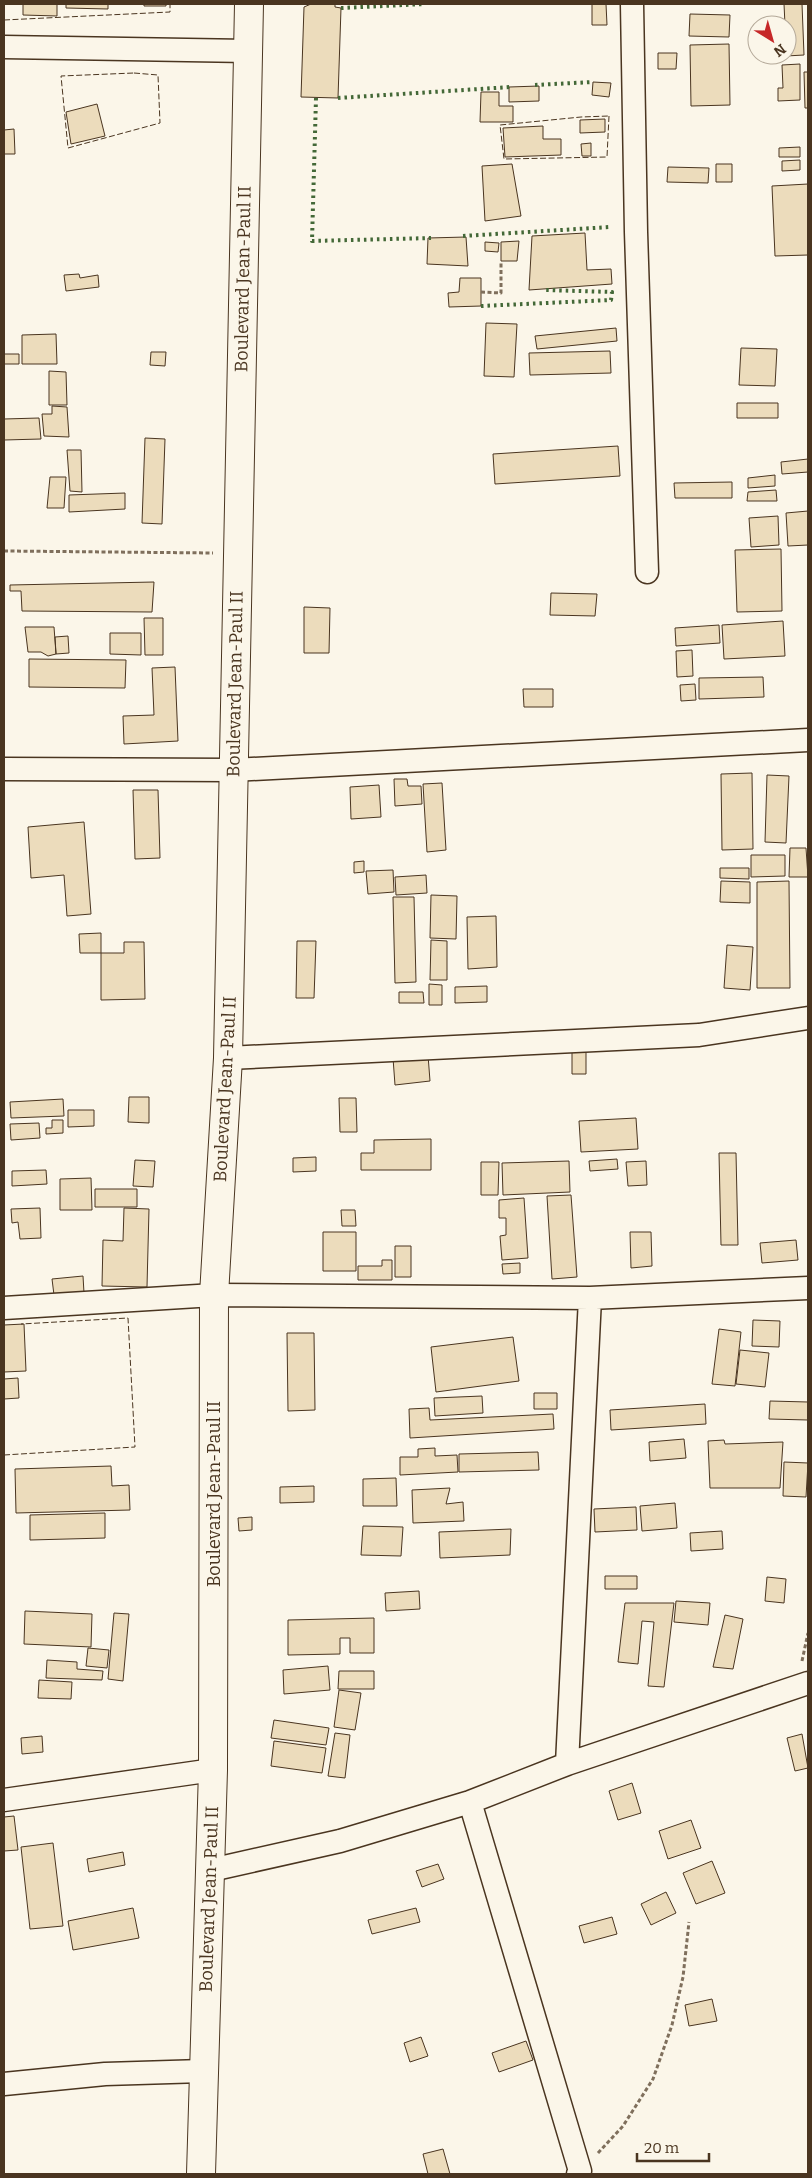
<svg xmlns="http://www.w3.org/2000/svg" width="812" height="2178" viewBox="0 0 812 2178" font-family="Bitter,serif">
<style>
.building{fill:#ecdcbc;stroke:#4a3520}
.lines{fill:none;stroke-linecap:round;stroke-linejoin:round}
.minor-casing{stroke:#4a3520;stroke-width:25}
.secondary-casing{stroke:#4a3520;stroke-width:30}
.path{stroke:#7f6f5c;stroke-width:3;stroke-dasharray:4 2.5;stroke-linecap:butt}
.minor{stroke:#fbf6e9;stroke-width:22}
.secondary{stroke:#fbf6e9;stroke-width:28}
.hedge{stroke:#436837;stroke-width:4;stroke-dasharray:2.5 4;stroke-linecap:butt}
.fence{stroke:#4a3520;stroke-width:1;stroke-dasharray:6 2.5;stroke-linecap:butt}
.labels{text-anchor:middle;stroke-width:4;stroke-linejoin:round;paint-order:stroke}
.street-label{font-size:18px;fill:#4a3520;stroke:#fbf6e9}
</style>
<rect width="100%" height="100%" fill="#fbf6e9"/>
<!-- building -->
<path class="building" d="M23,4H57V16L23,15Z
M66,4H108V9L66,8Z
M144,4H166V6H144Z
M311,4H335V7L341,8L338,98L301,97L304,7Z
M592,4H606L607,25H592Z
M784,4H802L804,55L786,56L787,25H785Z
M690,14L730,15L729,37L689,36Z
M729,44L730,105L691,106L690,45Z
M658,53H677L676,69H658Z
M800,64V100L778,101V88H783L782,65Z
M804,72H808V108H805Z
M593,82L611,83L609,97L592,95Z
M539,86V101L509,102V87Z
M481,92H499V106H513V122H480Z
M97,104L105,136L71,144L66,112Z
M605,119V132L580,133V120Z
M543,126V139H561V155L505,157L503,128Z
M14,129L15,154H4V130Z
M591,143V156H582L581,144Z
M800,147V157H779V148Z
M800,160V170L782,171V161Z
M512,164L521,216L485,221L482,166Z
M716,164H732V182H716Z
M668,167L709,168L708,183L667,182Z
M808,184V255L775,256L772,186Z
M585,233L587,270L611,269L612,284L529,290L532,236Z
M466,237L468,266L427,264L428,238Z
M519,241L517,261H501V242Z
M485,242L499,243L498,252L485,251Z
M79,274L80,278L98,275L99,287L66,291L64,275Z
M460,278H481V306L449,307L448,293L459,292Z
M486,323L517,324L514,377L484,376Z
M616,328L617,341L537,349L535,336Z
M56,334L57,364H22V335Z
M741,348L777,349L775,386L739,385Z
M610,351L611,373L530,375L529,353Z
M151,352H166L165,366L150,365Z
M4,354H19V364H4Z
M49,371L66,372L67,405H49Z
M737,403H778V418H737Z
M52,406L67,407L69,437L44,436L42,414H52Z
M39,418L41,439L4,440V419Z
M145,438L165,439L162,524L142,523Z
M618,446L620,476L495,484L493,454Z
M67,450H81L82,492L70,491Z
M808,459V472L782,474L781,462Z
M775,475V486L748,488V478Z
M50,477H66L64,508H47Z
M732,482V498H675L674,483Z
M776,490L777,501H747L748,492Z
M125,493V509L69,512V495Z
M808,511V545L788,546L786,513Z
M778,516L779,545L751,547L749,518Z
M781,549L782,611L737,612L735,550Z
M154,582L152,612L22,611L21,591H10V585Z
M551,593L597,594L595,616L550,615Z
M304,607L330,608L329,653H304Z
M144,618H163V655H145Z
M783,621L785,656L724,659L722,625Z
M719,625L720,643L676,646L675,628Z
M25,627H54L56,654L48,656L41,652H28Z
M110,633H141V655L110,654Z
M68,636L69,653L56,654L55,637Z
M692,650L693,676L677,677L676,651Z
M29,659L126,660L125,688L29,687Z
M175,667L178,741L124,744L123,716L154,715L152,668Z
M763,677L764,697L699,699V678Z
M695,684L696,700L681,701L680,685Z
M523,689H553V707H524Z
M752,773L753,849L722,850L721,774Z
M767,775L789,776L786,843L765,842Z
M394,779H407L408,786H421L422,804L395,806Z
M442,783L446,850L427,852L423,784Z
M379,785L381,817L351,819L350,787Z
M133,790H158L160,858L135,859Z
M84,822L91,914L67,916L64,875L31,878L28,827Z
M790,848H806L808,877H789Z
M751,855H785V876L751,877Z
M364,861V872L354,873V862Z
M720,868H749V879L720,878Z
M393,870L394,892L368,894L366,871Z
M426,875L427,893L396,895L395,877Z
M721,881L750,882V903L720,902Z
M789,881L790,988H757V882Z
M431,895L457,896L456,939L430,938Z
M393,897H414L416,982L395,983Z
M496,916L497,967L468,969L467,917Z
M101,933V953H80L79,934Z
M431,940L447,941V980H430Z
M297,941H316L314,998H296Z
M124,942H144L145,999L101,1000V953H124Z
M727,945L753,947L750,990L724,988Z
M429,984L442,985V1005H429Z
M487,986V1002L455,1003V987Z
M399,992H423L424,1003H399Z
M572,1052H586V1074H572Z
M428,1055L430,1081L395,1085L393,1058Z
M129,1097H149V1123L128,1122Z
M339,1098H356L357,1132H340Z
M63,1099L64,1116L11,1118L10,1102Z
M68,1110H94V1126L68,1127Z
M636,1118L638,1149L581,1152L579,1121Z
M52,1120H63V1133L46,1134V1128H52Z
M39,1123L40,1138L11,1140L10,1124Z
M431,1139V1170H361V1153H374V1140Z
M719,1153H736L738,1245H721Z
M316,1157V1171L293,1172V1158Z
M617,1159L618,1169L590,1171L589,1161Z
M135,1160L155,1161L153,1187L133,1186Z
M569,1161L570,1192L503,1195L502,1163Z
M646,1161L647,1185L628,1186L626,1162Z
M481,1162H499L498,1195H481Z
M46,1170L47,1184L12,1186V1171Z
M91,1178L92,1210H60V1179Z
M95,1189H137V1207H95Z
M571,1195L577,1277L552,1279L547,1196Z
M524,1198L528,1258L502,1260L500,1236L506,1235V1218H499V1200Z
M40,1208L41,1238L20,1239L18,1222L12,1223L11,1209Z
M124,1208L149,1209L147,1287L102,1286L103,1240L123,1241Z
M341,1210H355L356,1226H342Z
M323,1232H356V1271H323Z
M630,1232H651L652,1266L631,1268Z
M796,1240L798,1260L762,1263L760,1243Z
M395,1246H411V1277H395Z
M382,1260H392V1280H358V1266H382Z
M520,1263V1273L503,1274L502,1264Z
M83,1276L84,1293L54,1295L52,1279Z
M753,1320L780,1321L779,1347L752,1346Z
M24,1324L26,1371L4,1372V1325Z
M719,1329L741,1332L735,1386L712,1384Z
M287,1333H314L315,1410L288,1411Z
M513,1337L519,1381L436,1392L431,1347Z
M740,1350L769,1353L765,1387L736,1384Z
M18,1378L19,1398L4,1399V1379Z
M534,1393H557V1409H534Z
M482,1396L483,1413L435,1416L434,1398Z
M770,1401L808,1402V1420L769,1419Z
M705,1404L706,1424L611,1430L610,1410Z
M429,1408L430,1420L553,1414L554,1429L410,1438L409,1409Z
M684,1439L686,1458L650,1461L649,1442Z
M724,1440L725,1444L783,1442L780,1488H710L708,1441Z
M435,1448V1456L457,1455L458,1472L400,1475V1457H418V1449Z
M538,1452L539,1470L459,1472V1454Z
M784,1462L808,1463L806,1497L783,1496Z
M111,1466L112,1486L129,1485L130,1510L16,1513L15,1469Z
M396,1478L397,1506H363V1479Z
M314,1486V1502L280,1503V1487Z
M450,1488L446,1504L463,1502L464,1521L413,1523L412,1490Z
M675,1503L677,1528L642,1531L640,1506Z
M636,1507L637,1530L595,1532L594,1509Z
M105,1513V1538L30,1540V1515Z
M252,1517V1530L239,1531L238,1518Z
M363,1526L403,1527L401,1556L361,1555Z
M511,1529L510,1555L440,1558L439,1532Z
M722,1531L723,1549L691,1551L690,1533Z
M605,1576H637V1589H605Z
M767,1577L786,1579L784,1603L765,1601Z
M419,1591L420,1609L386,1611L385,1593Z
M676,1601L710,1603L708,1625L674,1622Z
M625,1603H674L664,1687L648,1686L654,1622L642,1621L638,1664L618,1662Z
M25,1611L92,1614L91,1647L24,1644Z
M114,1613L129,1614L123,1681L108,1679Z
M725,1615L743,1619L733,1669L713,1667Z
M374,1618V1653H350V1638H340V1654L288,1655V1620Z
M88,1648L109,1650L107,1668L86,1666Z
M47,1660L77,1662V1669L103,1671L102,1680L46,1678Z
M328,1666L330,1690L284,1694L283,1670Z
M339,1671H374V1689H338Z
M39,1680L72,1682L71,1699L38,1698Z
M339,1690L361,1693L355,1730L334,1727Z
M274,1720L329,1728L326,1745L271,1738Z
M335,1733L350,1735L345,1778L328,1776Z
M802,1734L808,1768L795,1771L787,1738Z
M42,1736L43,1752L22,1754L21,1738Z
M274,1741L326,1748L322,1773L271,1766Z
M632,1783L641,1813L618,1820L609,1791Z
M14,1816L18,1850L4,1851V1817Z
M691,1820L701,1848L668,1859L659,1831Z
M53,1843L63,1926L30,1929L21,1847Z
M123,1852L125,1865L89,1872L87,1859Z
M712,1861L725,1893L696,1904L683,1873Z
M438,1864L444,1879L422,1887L416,1871Z
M666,1892L676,1913L651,1925L641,1904Z
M133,1908L139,1938L73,1950L68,1921Z
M416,1908L420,1922L372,1934L368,1920Z
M612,1917L617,1934L584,1943L579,1926Z
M712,1999L717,2021L689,2026L685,2005Z
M421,2037L428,2056L410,2062L404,2043Z
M526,2041L533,2060L499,2072L492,2053Z
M443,2149L450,2174H428L423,2154Z"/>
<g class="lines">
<defs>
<path id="minor" d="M632,4L636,232L647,572
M4,47L248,51
M4,769L233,770L808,740
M228,1058L699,1035L808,1018
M4,1308L214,1295L590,1298L808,1288
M567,1764L590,1298
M4,1800L213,1770
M470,1802L580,2171L578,2174
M211,1870L340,1841L470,1802L567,1764L808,1683
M4,2084L105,2074L203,2071"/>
<path id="secondary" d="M201,2174L213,1770L214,1295L228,1058L249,4"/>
</defs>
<!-- minor casing -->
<use href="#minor" class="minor-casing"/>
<!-- secondary casing -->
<use href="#secondary" class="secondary-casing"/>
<!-- path -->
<path class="path" d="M481,292L501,293V261
M4,551L213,553
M802,1661L808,1633
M598,2153L623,2126L653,2079L672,2025L683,1977L689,1922"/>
<!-- minor -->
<use href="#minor" class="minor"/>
<!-- secondary -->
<use href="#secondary" class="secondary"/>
<!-- hedge -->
<path class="hedge" d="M341,8L425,4
M535,85L593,82
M316,98L312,241L431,238
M338,98L511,87
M463,236L610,227
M481,306L611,300L612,292L545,290"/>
<!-- fence -->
<path class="fence" d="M4,20L170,12V4
M134,73L158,75L160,123L68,148L61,76Z
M609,116L607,157L504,159L500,125L581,117Z
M4,1455L135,1447L128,1318L21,1324"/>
</g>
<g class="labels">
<!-- street labels -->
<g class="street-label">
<text transform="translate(243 279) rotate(-89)" y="6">Boulevard Jean-Paul II</text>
<text transform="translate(235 684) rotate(-89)" y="6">Boulevard Jean-Paul II</text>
<text transform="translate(225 1089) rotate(-87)" y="6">Boulevard Jean-Paul II</text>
<text transform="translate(214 1494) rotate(-90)" y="6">Boulevard Jean-Paul II</text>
<text transform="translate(209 1899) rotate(-88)" y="6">Boulevard Jean-Paul II</text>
</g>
</g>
<!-- border -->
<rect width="812" height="2178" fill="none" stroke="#4a3520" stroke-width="10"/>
<!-- north arrow -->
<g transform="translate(772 40) rotate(143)"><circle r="24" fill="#fbf6e9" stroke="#b4a999"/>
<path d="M0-4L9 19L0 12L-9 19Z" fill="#c62828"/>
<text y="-8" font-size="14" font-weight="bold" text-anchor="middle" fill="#4a3520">N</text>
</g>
<!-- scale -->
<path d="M637 2153v8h72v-8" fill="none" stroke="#4a3520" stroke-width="2.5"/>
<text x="644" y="2153" font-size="15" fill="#4a3520" stroke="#fbf6e9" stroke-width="4" paint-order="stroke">20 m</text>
</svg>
